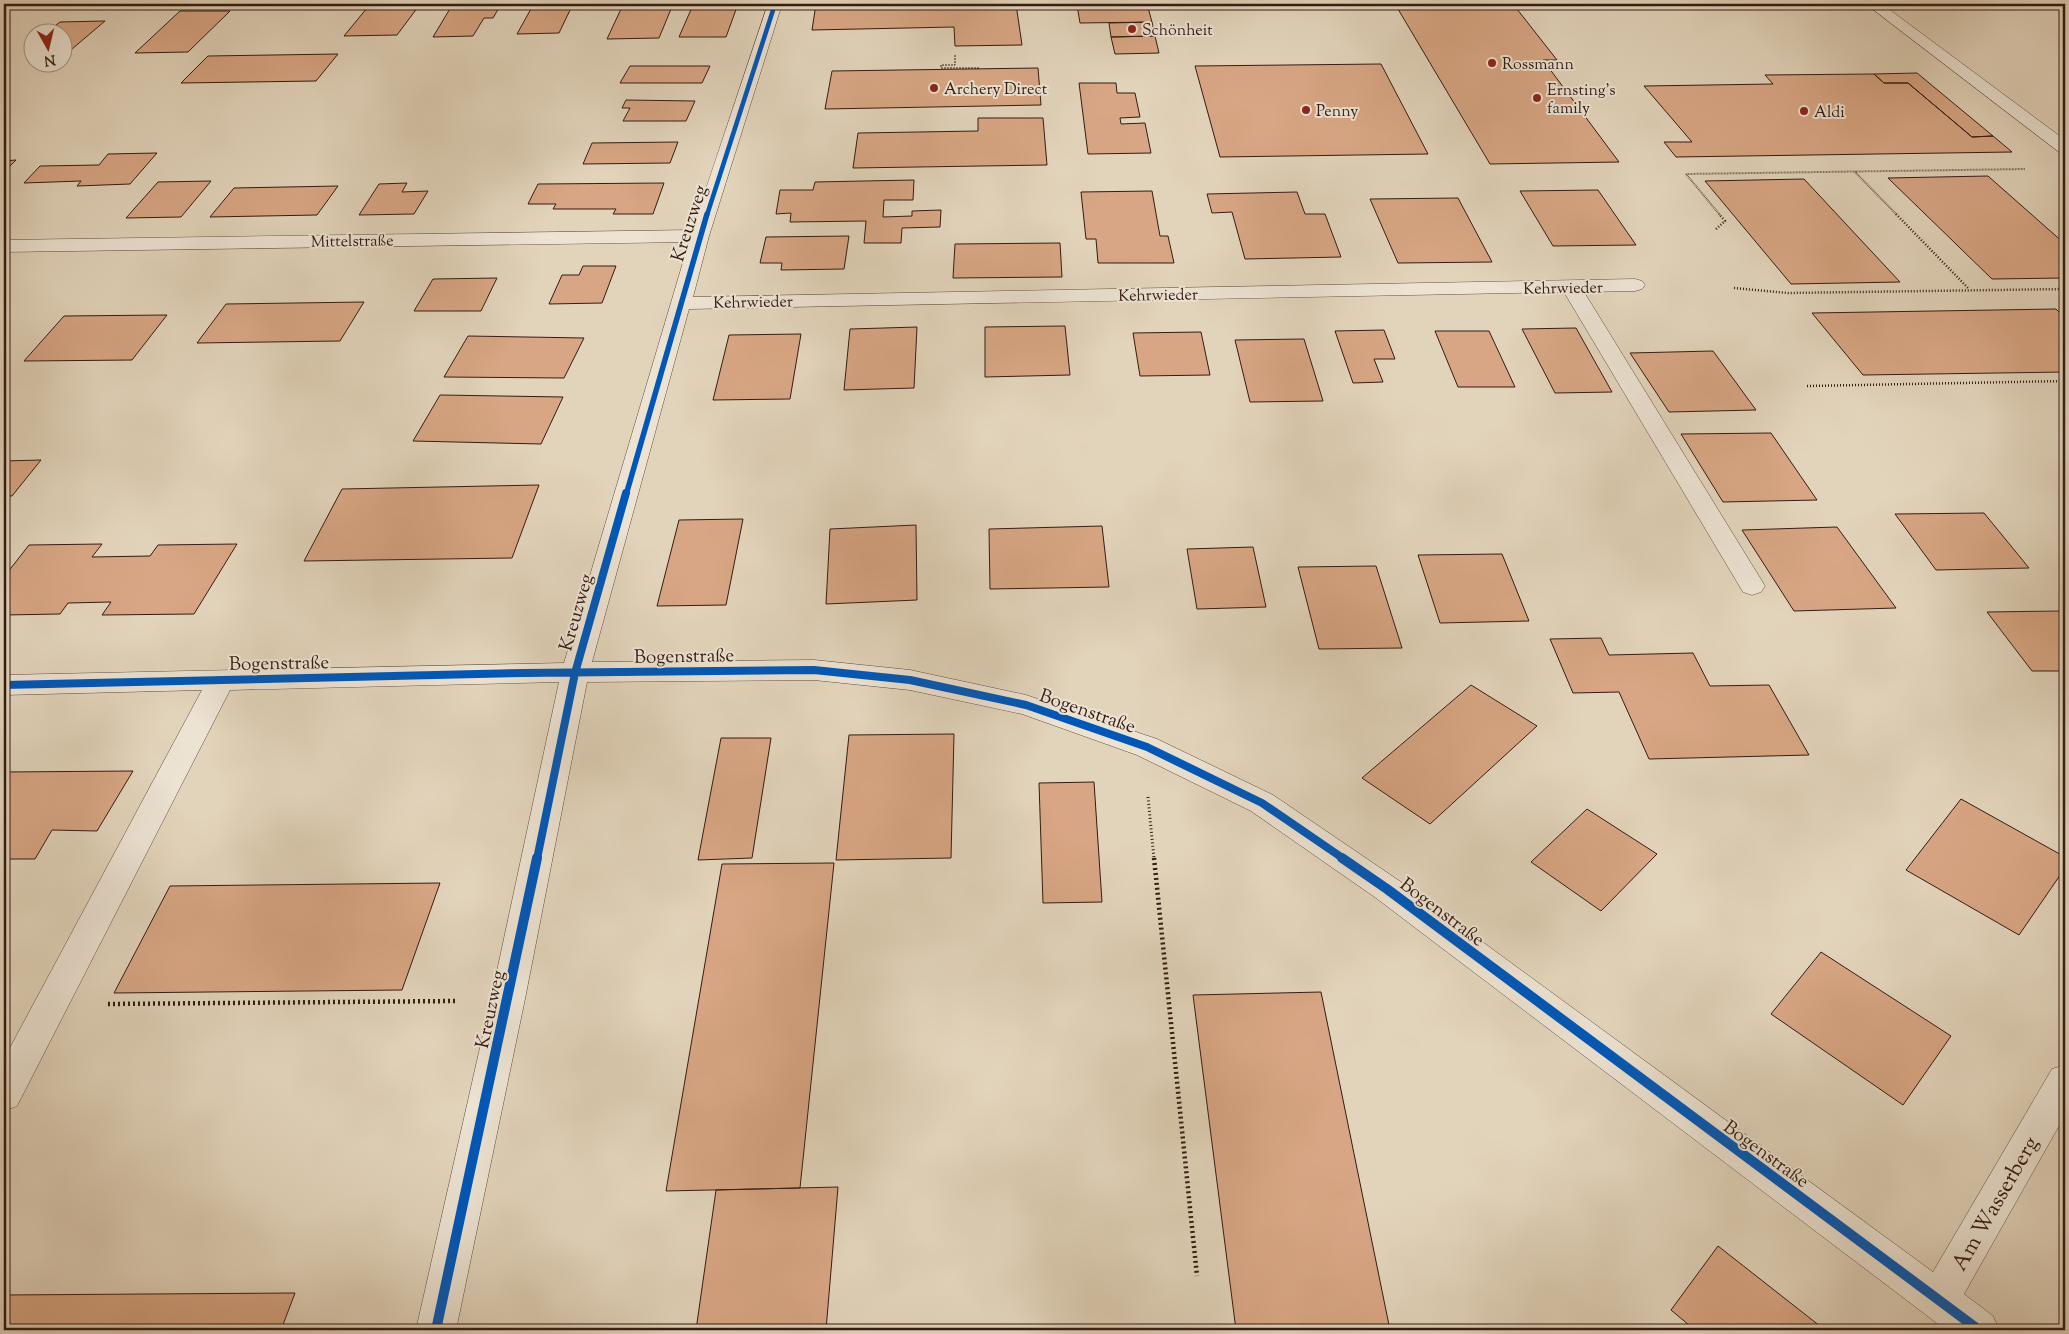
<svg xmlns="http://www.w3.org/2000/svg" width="2069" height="1334" viewBox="0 0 2069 1334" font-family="'Sorts Mill Goudy',serif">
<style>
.building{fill:#d8a684;stroke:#341b12}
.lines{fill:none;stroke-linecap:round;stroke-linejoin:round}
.minor-casing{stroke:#60493c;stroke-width:1}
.path-far3{stroke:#341b12;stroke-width:2;stroke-dasharray:0.5 1;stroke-linecap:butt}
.path-far2{stroke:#341b12;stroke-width:2.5;stroke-dasharray:1 2;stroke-linecap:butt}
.path-far1{stroke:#341b12;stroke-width:3;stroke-dasharray:1 2.5;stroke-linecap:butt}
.path{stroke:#341b12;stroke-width:4.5;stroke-dasharray:2 3;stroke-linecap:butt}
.minor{fill:#ece3d3;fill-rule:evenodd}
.cycleway-far3-casing{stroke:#ece3d3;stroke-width:6}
.cycleway-far2-casing{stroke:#ece3d3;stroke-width:8}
.cycleway-far1-casing{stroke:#ece3d3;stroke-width:11}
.cycleway-casing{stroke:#ece3d3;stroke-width:13}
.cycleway-far3{stroke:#0057b8;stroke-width:4.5}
.cycleway-far2{stroke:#0057b8;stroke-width:5.5}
.cycleway-far1{stroke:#0057b8;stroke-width:8}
.cycleway{stroke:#0057b8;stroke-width:10}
.poi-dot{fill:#8f2418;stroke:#ece3d3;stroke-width:2}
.labels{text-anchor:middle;stroke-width:4;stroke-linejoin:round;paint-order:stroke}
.far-poi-label{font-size:16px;fill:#341b12;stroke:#ece3d3;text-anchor:start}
.far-street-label{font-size:16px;fill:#341b12;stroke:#ece3d3}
.street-label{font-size:19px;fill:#341b12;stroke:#ece3d3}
.near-street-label{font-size:22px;fill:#341b12;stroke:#ece3d3}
</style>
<rect width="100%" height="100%" fill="#e2d4bb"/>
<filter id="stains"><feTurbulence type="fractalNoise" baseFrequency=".004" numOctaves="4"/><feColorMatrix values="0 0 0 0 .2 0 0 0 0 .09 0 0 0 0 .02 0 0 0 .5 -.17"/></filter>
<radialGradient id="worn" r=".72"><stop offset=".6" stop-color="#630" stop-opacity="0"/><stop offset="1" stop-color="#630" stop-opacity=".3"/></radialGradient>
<!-- building -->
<path class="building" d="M738,4L726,37H679L693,5Z
M816,4H926V5L1016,4L1022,45L955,46L954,27L812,30Z
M1147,4L1152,22L1080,23L1077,5Z
M1395,4H1513L1557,60H1543L1619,162L1490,164Z
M2050,4H2065V14L2057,8Z
M500,6L493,18H484L473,36L433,37L451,7Z
M572,6L559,33L517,34L532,7Z
M418,7L397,35L344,36L367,8Z
M621,9H671L659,38L607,39Z
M180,11H230L188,52L135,53Z
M105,21L72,49L62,50V32H47L60,22Z
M1152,22L1155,36L1111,37L1109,23Z
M1155,36L1159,53L1115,54L1111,37Z
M338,54L316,81L181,83L208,56Z
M1381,64L1428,154L1220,157L1195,66Z
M630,66H710L702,83H620Z
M1038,68L1041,105L825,109L832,71Z
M1917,73L1993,136L1972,137L1908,83H1884L1874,74Z
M1874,74L1884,83H1908L1972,137L1993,136L2012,152L1676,157L1664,142H1692L1644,86L1773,84L1765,75Z
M1079,83H1116L1117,93H1135L1140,117L1120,118L1121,124L1145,123L1151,153L1088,154Z
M626,100L695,101L686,121H623L630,108H622Z
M978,118H1043L1047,165L853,168L858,133L978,131Z
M678,142L670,163L583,164L592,143Z
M157,153L130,184L77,186L81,181L24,183L40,166L99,165L108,154Z
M16,160L4,172V161Z
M1988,176L2065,244V278L1992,279L1888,178Z
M1804,179L1900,282L1791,284L1705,181Z
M914,180L913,200H884L883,217L912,216V211L941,210L940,227L902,228L901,243H864L866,221L790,222L791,213L776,214L780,190H813L815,182Z
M211,181L181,217L126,218L158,182Z
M407,183L402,192L428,191L414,214L359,215L379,184Z
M664,183L653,214H613L616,209H553L556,204H528L538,184Z
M338,186L317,215L210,217L234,188Z
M1598,190L1636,245L1553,246L1520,191Z
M1152,191L1160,236H1168L1174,263H1098L1096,239H1086L1081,192Z
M1297,192L1305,214H1325L1341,257L1245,259L1232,212L1212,213L1207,194Z
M1458,198L1492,262L1398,263L1370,199Z
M849,236L844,269L781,270L782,263H760L766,237Z
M1060,243L1062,277L953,278L955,244Z
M583,266H616L602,303L549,304L562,275H579Z
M497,278L481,311H414L433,279Z
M364,302L340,341L197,343L226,304Z
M2056,309L2065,318V372L1863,375L1812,313Z
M167,315L132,360L24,361L64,316Z
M1065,326L1070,375L985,377V327Z
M917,327L914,388L844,390L850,329Z
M1576,328L1612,392L1555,393L1522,329Z
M1384,330L1395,359H1374L1383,382L1353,383L1335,331Z
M1435,331H1489L1515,387H1458Z
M1201,332L1210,375L1140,376L1133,333Z
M801,334L790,399L713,400L729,335Z
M468,336L584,338L564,378L444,377Z
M1304,339L1323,401L1250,402L1235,340Z
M1713,351L1756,410L1669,412L1630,353Z
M440,395L563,397L541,444L413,441Z
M1771,433L1817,500L1723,502L1681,434Z
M41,460L12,496H4V461Z
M539,485L512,558L304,561L342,489Z
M1984,513L2029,568L1936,570L1895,514Z
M743,519L726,605L657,606L679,520Z
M916,525L917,600L826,604L830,529Z
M1102,526L1109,587L990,589L989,529Z
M1837,527L1896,608L1794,611L1742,530Z
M102,544L92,557L150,556L158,545L237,544L194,614L102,615L111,602L68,603L60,614L4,615V577L29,545Z
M1253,547L1266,607L1197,609L1187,549Z
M1502,554L1529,621L1440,623L1418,555Z
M1376,566L1402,648L1319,649L1298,567Z
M2060,611L2065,617V671H2032L1987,612Z
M1601,638L1609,655L1693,653L1710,686L1769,685L1809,755L1649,759L1619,692L1573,693L1550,639Z
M1471,685L1537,726L1430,824L1362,778Z
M954,734L951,858L836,860L849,735Z
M721,738H771L752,858L698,860Z
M133,771L97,831L52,830L35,859H4V772Z
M1094,782L1102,902L1043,903L1039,783Z
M1961,799L2065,857V868L2019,935L1906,870Z
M1587,809L1657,854L1601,911L1531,862Z
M834,863L800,1188L666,1191L722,864Z
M440,883L402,990L114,993L170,886Z
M1821,952L1951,1036L1903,1105L1771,1014Z
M1321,992L1390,1330H1236L1193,995Z
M838,1187L826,1330H696L716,1190Z
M1718,1246L1825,1330H1695L1671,1310Z
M295,1293L281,1330H4V1295Z"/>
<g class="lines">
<defs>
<path id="minor" d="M768,4H782L709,236L693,297L1635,279L1642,281L1645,285L1642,289L1635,291L1584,292L1765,586L1761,592L1752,595L1743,592L1564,292L689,309L592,662L814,660L910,670L1026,695L1157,739L1273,795L1398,880L1933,1272L2052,1069L2065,1065V1115L1964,1294L1993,1316L1999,1330H1946L1376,898L1251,811L1137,755L1022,714L910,690L814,680L587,682L525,999L456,1330H416L491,999L559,682L230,690L17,1106L4,1111V1059L202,690L4,695V675L564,663L689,242L4,252V240L692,230Z
M1866,4H1882L2065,140V153L2059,152Z"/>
</defs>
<!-- minor casing -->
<use href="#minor" class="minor-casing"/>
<!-- path-far3 -->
<path class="path-far3" d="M955,55V65H941V68H979
M1855,172L1897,215
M1720,215L1686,174L2025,169"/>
<!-- path-far2 -->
<path class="path-far2" d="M1896,214L1969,289
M1716,229L1725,221L1719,214
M1734,288L1788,293L2065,289
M1807,386L2065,381"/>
<!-- path-far1 -->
<path class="path-far1" d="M1148,797L1154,859"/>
<!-- path -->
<path class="path" d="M1154,858L1197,1276
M108,1004L456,1001"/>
<!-- minor -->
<use href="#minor" class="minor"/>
<defs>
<path id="cycleway-far3" d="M707,215L775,4"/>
<path id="cycleway-far2" d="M626,495L707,214"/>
<path id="cycleway-far1" d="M4,685L523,673L814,670L910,680L1026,705L1147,747L1262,803L1344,859
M537,859L575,673L626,493"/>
<path id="cycleway" d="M1342,858L1387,889L1979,1330
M436,1330L537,858"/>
</defs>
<!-- cycleway-far3 casing -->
<use href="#cycleway-far3" class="cycleway-far3-casing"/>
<!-- cycleway-far2 casing -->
<use href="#cycleway-far2" class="cycleway-far2-casing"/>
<!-- cycleway-far1 casing -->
<use href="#cycleway-far1" class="cycleway-far1-casing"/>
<!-- cycleway casing -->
<use href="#cycleway" class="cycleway-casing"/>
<!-- cycleway-far3 -->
<use href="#cycleway-far3" class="cycleway-far3"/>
<!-- cycleway-far2 -->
<use href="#cycleway-far2" class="cycleway-far2"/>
<!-- cycleway-far1 -->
<use href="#cycleway-far1" class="cycleway-far1"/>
<!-- cycleway -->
<use href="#cycleway" class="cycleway"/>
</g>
<!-- markers -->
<g class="poi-dot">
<circle cx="1132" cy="29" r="5"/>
<circle cx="1492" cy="63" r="5"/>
<circle cx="934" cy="88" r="5"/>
<circle cx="1537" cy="98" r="5"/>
<circle cx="1306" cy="110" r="5"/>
<circle cx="1804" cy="111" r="5"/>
</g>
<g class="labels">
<!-- far-poi labels -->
<g class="far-poi-label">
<text x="1142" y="35">Schönheit</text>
<text x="1502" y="69">Rossmann</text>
<text x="944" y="94">Archery Direct</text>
<text x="1547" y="95">Ernsting's<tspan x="1547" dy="18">family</tspan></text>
<text x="1316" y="116">Penny</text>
<text x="1814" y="117">Aldi</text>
</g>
<!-- far-street labels -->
<g class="far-street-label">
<text transform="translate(352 240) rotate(-1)" y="6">Mittelstraße</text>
<text transform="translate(1563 287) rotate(-1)" y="6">Kehrwieder</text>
<text transform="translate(1158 294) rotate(-1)" y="6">Kehrwieder</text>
<text transform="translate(753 301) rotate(-1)" y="6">Kehrwieder</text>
</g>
<!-- street labels -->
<g class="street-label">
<text transform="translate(688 223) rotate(-72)" y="7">Kreuzweg</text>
<text transform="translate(575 612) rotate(-74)" y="7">Kreuzweg</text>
<text transform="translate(684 655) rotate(-1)" y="7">Bogenstraße</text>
<text transform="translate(279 662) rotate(-1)" y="7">Bogenstraße</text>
<text transform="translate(1088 710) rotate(19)" y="7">Bogenstraße</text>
<text transform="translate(1443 911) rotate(37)" y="7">Bogenstraße</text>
<text transform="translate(489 1009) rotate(-78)" y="7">Kreuzweg</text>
<text transform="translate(1767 1153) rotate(36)" y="7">Bogenstraße</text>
</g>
<!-- near-street labels -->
<g class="near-street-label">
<text transform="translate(1994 1203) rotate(-60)" y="8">Am Wasserberg</text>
</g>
</g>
<!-- margin -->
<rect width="2069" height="1334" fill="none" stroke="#e2d4bb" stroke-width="20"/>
<rect x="5" y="5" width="2059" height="1324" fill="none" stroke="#341b12" stroke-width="2.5"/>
<rect x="10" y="10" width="2049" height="1314" fill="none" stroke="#341b12"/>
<!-- north arrow -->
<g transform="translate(48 48) rotate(172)"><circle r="24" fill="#ece3d3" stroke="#a29386"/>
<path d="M0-4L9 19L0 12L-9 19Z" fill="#8f2418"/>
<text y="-8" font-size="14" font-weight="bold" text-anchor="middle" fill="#341b12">N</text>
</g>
<rect width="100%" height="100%" filter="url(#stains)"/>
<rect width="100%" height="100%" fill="url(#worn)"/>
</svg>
